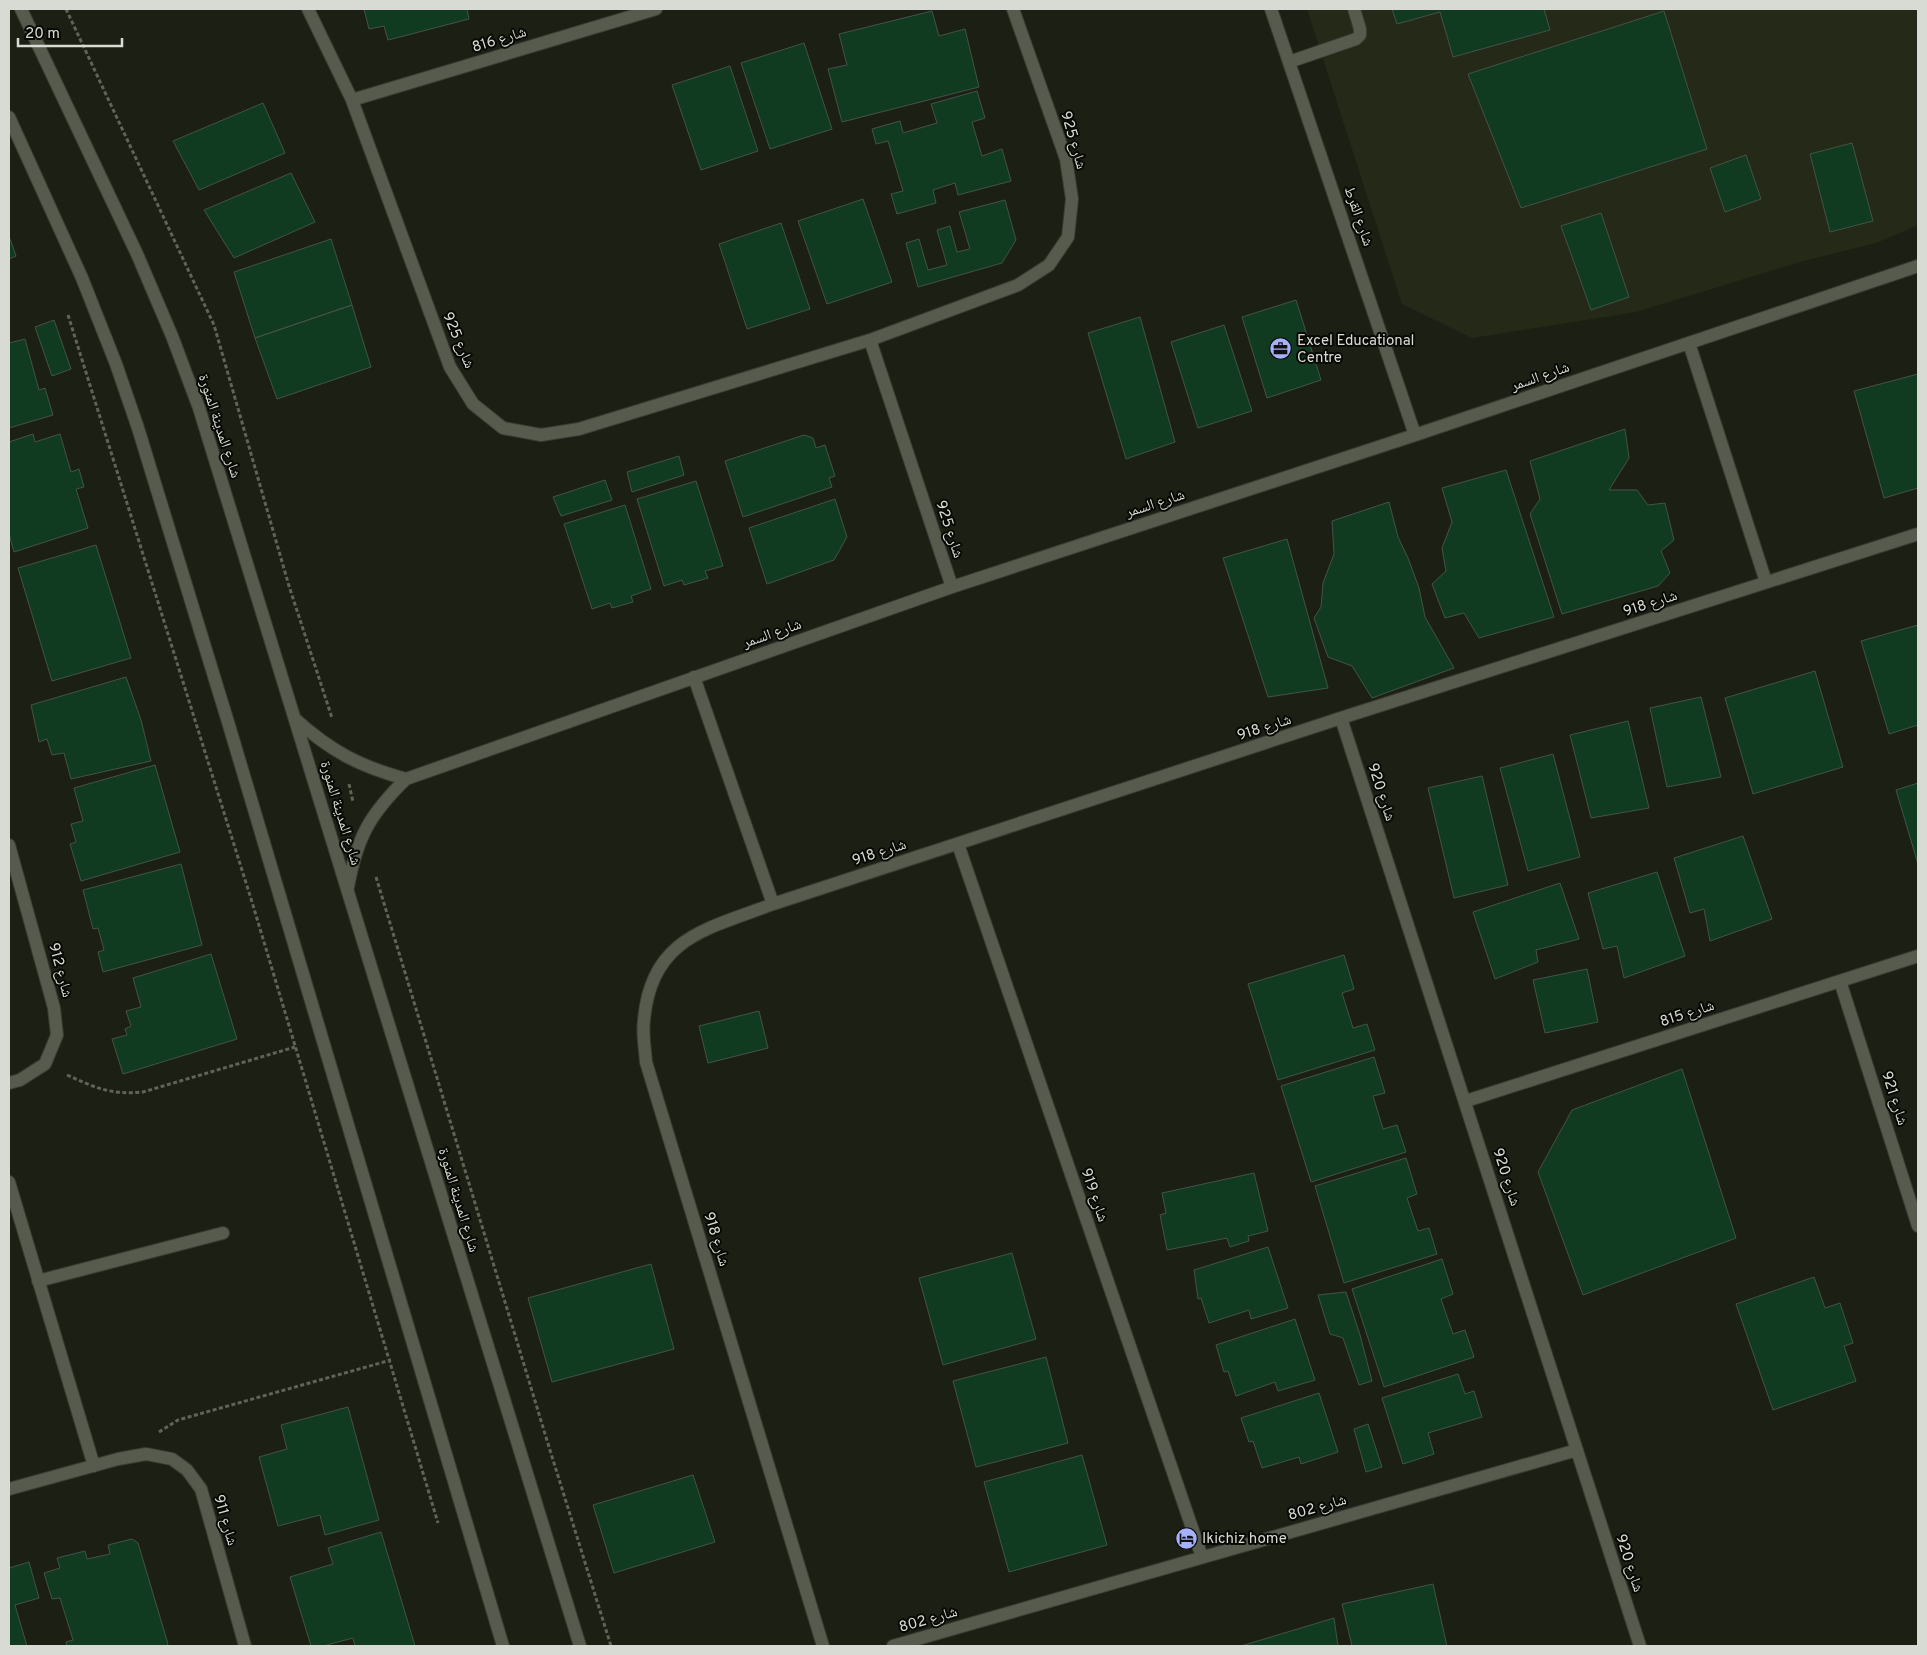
<svg xmlns="http://www.w3.org/2000/svg" width="1927" height="1655" viewBox="0 0 1927 1655" font-family="Overpass,'Noto Naskh Arabic',sans-serif">
<style>
.built{fill:#242a17}
.building{fill:#103b21;stroke:#445248}
.lines{fill:none;stroke-linecap:round;stroke-linejoin:round}
.minor-casing{stroke:#393c34;stroke-width:14}
.path{stroke:#5f6358;stroke-width:3;stroke-dasharray:4 2.5;stroke-linecap:butt}
.minor{stroke:#565b4d;stroke-width:12}
.labels{text-anchor:middle;stroke-width:4;stroke-linejoin:round;paint-order:stroke}
.street-label{font-size:15px;fill:#d8dbd3;stroke:#080905}
.poi-label{font-size:15px;fill:#d8dbd3;stroke:#080905;text-anchor:start}
</style>
<rect width="100%" height="100%" fill="#1c2014"/>
<!-- built -->
<path class="built" d="M1307,9H1918V225L1876,243L1800,262L1636,312L1472,338L1402,304Z"/>
<!-- building -->
<path class="building" d="M364,9H467L469,19L388,40L384,26L369,29Z
M1392,9H1544L1550,30L1453,57L1440,12L1397,24Z
M932,11L939,36L965,29L979,87L842,122L828,69L847,65L839,34Z
M1664,11L1707,149L1521,208L1468,74Z
M804,43L832,129L770,149L741,63Z
M730,66L758,151L701,170L672,85Z
M977,91L985,118L972,122L982,156L1002,149L1011,181L958,195L955,183L933,190L936,203L897,214L891,194L903,191L888,141L876,144L872,129L900,121L903,133L937,123L931,104Z
M263,103L285,153L199,190L173,141Z
M1852,143L1873,221L1830,232L1810,154Z
M1746,155L1761,199L1725,212L1710,168Z
M291,173L315,222L234,258L204,210Z
M863,199L892,282L827,304L798,221Z
M1005,200L1016,240L1002,263L918,287L906,243L919,239L928,270L947,265L937,230L950,226L957,252L970,249L959,212Z
M1601,213L1629,297L1591,310L1561,226Z
M781,223L810,309L747,329L719,244Z
M9,236L16,256L9,259Z
M331,239L352,305L255,338L234,272Z
M1296,300L1321,380L1267,398L1242,317Z
M352,305L371,367L277,399L255,338Z
M1140,317L1175,442L1126,459L1088,333Z
M54,320L71,369L52,376L35,327Z
M1224,325L1252,411L1198,428L1171,342Z
M25,339L39,390L45,388L53,415L9,428V343Z
M1918,374V488L1884,498L1854,391Z
M1625,429L1629,458L1609,490H1637L1648,505L1665,503L1674,540L1661,551L1670,573L1658,586L1562,614L1530,514L1540,499L1530,461Z
M33,434L35,442L60,434L71,472L79,469L84,487L76,489L88,528L14,552L9,534V442Z
M804,435L813,438L816,448L825,445L835,476L829,478L832,487L743,517L725,461Z
M679,456L684,475L632,492L627,472Z
M1506,470L1554,617L1479,638L1464,613L1445,618L1432,584L1446,571L1442,548L1452,522L1442,488Z
M605,480L612,500L561,516L553,497Z
M696,481L723,566L705,571L708,578L684,585L682,580L664,586L637,499Z
M835,499L847,537L834,560L767,584L749,528Z
M1389,502L1398,537L1408,558L1419,588L1425,617L1454,668L1372,698L1352,666L1328,657L1314,618L1321,607L1323,583L1334,554L1332,521Z
M625,505L651,589L631,596L633,602L612,608L610,603L592,609L564,524Z
M1287,539L1328,688L1268,697L1223,558Z
M96,545L131,658L52,681L18,568Z
M1918,625V725L1889,734L1861,641Z
M1815,671L1843,767L1753,794L1725,698Z
M126,677L141,720L151,761L71,779L64,753L52,755L47,739L39,742L31,705Z
M1701,697L1721,777L1667,787L1650,708Z
M1628,721L1649,808L1591,818L1570,735Z
M1553,754L1580,857L1528,871L1500,768Z
M155,765L180,852L81,881L70,844L76,842L71,824L83,821L74,788Z
M1482,776L1508,885L1454,898L1428,788Z
M1918,783V864L1896,790Z
M1743,836L1772,919L1710,941L1704,909L1690,913L1674,858Z
M181,864L202,945L103,972L98,952L104,950L98,928L93,929L83,890Z
M1657,872L1685,956L1624,978L1617,946L1603,949L1588,893Z
M1560,883L1579,939L1536,950L1538,962L1495,979L1473,912Z
M211,954L237,1039L123,1074L112,1039L127,1035L125,1029L131,1026L126,1011L141,1007L133,978Z
M1344,955L1354,989L1342,993L1353,1028L1367,1024L1375,1050L1278,1080L1248,984Z
M1587,969L1598,1022L1545,1033L1533,980Z
M759,1011L768,1048L708,1063L699,1026Z
M1374,1057L1385,1093L1373,1096L1383,1129L1397,1125L1406,1152L1311,1182L1281,1086Z
M1682,1069L1736,1238L1583,1295L1538,1172L1572,1110Z
M1406,1158L1417,1194L1407,1198L1418,1231L1429,1228L1437,1254L1344,1283L1315,1186Z
M1254,1173L1268,1231L1248,1236L1249,1241L1230,1247L1227,1238L1167,1250L1160,1215L1166,1213L1162,1193Z
M1268,1247L1288,1308L1251,1319L1249,1310L1209,1323L1201,1298L1198,1299L1194,1270Z
M1012,1253L1036,1339L943,1365L919,1278Z
M1442,1259L1453,1294L1441,1299L1453,1334L1465,1330L1474,1357L1384,1387L1352,1289Z
M651,1264L674,1349L552,1382L528,1298Z
M1814,1277L1825,1308L1840,1303L1853,1343L1844,1346L1856,1381L1773,1410L1736,1304Z
M1346,1292L1360,1335L1372,1381L1359,1385L1343,1338L1330,1334L1318,1295Z
M1295,1319L1315,1380L1278,1391L1275,1382L1236,1396L1228,1371L1224,1372L1216,1345Z
M1046,1357L1068,1443L976,1467L953,1381Z
M1458,1374L1465,1394L1474,1391L1482,1417L1428,1433L1434,1454L1403,1464L1382,1398Z
M1319,1393L1338,1452L1301,1464L1299,1457L1262,1468L1253,1441L1249,1442L1241,1418Z
M348,1407L379,1520L325,1535L320,1515L278,1526L259,1457L287,1449L281,1425Z
M1368,1424L1382,1467L1366,1472L1354,1429Z
M1082,1455L1107,1545L1009,1572L984,1482Z
M693,1475L715,1542L614,1573L593,1505Z
M381,1532L415,1646H355L353,1638L323,1646H311L290,1577L333,1564L328,1548Z
M132,1539L138,1543L168,1644L166,1646H67L66,1642L73,1640L60,1598L52,1599L44,1573L60,1568L57,1558L85,1551L87,1559L110,1554L108,1545Z
M29,1562L39,1598L15,1605L27,1646H9V1568Z
M1433,1584L1447,1646H1352L1342,1604Z
M1334,1618L1338,1646H1241Z"/>
<g class="lines">
<defs>
<path id="minor" d="M21,9L137,254L172,336L199,408L580,1646
M308,9L352,100L450,367L473,404L503,428L541,435L579,429L870,340L1018,285L1049,265L1068,237L1072,199L1066,159L1013,9
M1271,9L1415,435
M1289,62L1356,39L1360,35V29L1354,9
M352,100L656,9
M9,117L82,278L116,364L138,428L228,722L503,1646
M870,340L952,587
M1689,343L1766,582
M694,677L773,904
M1341,718L1640,1646
M295,719C332,752 359,766 406,779
M958,844L1202,1557
M9,845L54,1008L57,1035L45,1064L20,1080L9,1083
M348,887C357,837 370,814 406,779L952,587L1415,435L1918,266
M1840,981L1918,1226
M1466,1101L1918,956
M9,1182L94,1466
M38,1281L223,1233
M9,1489L118,1459L146,1454L172,1459L187,1470L201,1489L245,1646
M823,1646L646,1062C645,1048 642,1033 644,1020C651,937 708,929 773,904L1341,718L1918,534
M893,1646L1577,1450"/>
</defs>
<!-- minor casing -->
<use href="#minor" class="minor-casing"/>
<!-- path -->
<path class="path" d="M66,9L214,325L289,586L332,718
M68,315L252,902L438,1523
M349,784L353,802
M376,877L549,1447L611,1646
M67,1075C96,1088 110,1095 143,1092L295,1047
M159,1432L178,1420L391,1360"/>
<!-- minor -->
<use href="#minor" class="minor"/>
</g>
<!-- icons -->
<defs>
<symbol id="office-disc" viewBox="-11 -11 22 22"><circle r="9.5" fill="#a5b1fc" stroke="#080905"/><path d="M-6-3h4V-5.5h4V-3h4V5H-6ZM-1-4.5V-3h2v-1.5ZM-6 0V1H6V0Z" fill="#111"/></symbol>
<symbol id="hotel-disc" viewBox="-11 -11 22 22"><circle r="9.5" fill="#a5b1fc" stroke="#080905"/><path d="M-6-4.5h1.5V1H6V5H4.5V3h-9V5H-6ZM-4 0a1.8 1.8 0 1 1 3.6 0ZM.5 0V-2.5h3Q6-2.5 6 0Z" fill="#111"/></symbol>
</defs>
<g fill-rule="evenodd">
<use href="#office-disc" x="1268" y="336" width="25" height="25"/>
<use href="#hotel-disc" x="1174" y="1526" width="25" height="25"/>
</g>
<g class="labels">
<!-- street labels -->
<g class="street-label">
<text transform="translate(499 39) rotate(-17)" y="5">شارع 816</text>
<text transform="translate(1074 140) rotate(74)" y="5">شارع 925</text>
<text transform="translate(1359 216) rotate(71)" y="5">شارع القرط</text>
<text transform="translate(459 340) rotate(67)" y="5">شارع 925</text>
<text transform="translate(1540 376) rotate(-19)" y="5">شارع السمر</text>
<text transform="translate(220 426) rotate(72)" y="5">شارع المدينة المنورة</text>
<text transform="translate(1155 503) rotate(-18)" y="5">شارع السمر</text>
<text transform="translate(950 529) rotate(72)" y="5">شارع 925</text>
<text transform="translate(1650 603) rotate(-18)" y="5">شارع 918</text>
<text transform="translate(772 633) rotate(-19)" y="5">شارع السمر</text>
<text transform="translate(1264 727) rotate(-18)" y="5">شارع 918</text>
<text transform="translate(1382 792) rotate(72)" y="5">شارع 920</text>
<text transform="translate(341 813) rotate(73)" y="5">شارع المدينة المنورة</text>
<text transform="translate(879 852) rotate(-18)" y="5">شارع 918</text>
<text transform="translate(61 970) rotate(75)" y="5">شارع 912</text>
<text transform="translate(1687 1013) rotate(-18)" y="5">شارع 815</text>
<text transform="translate(1895 1098) rotate(72)" y="5">شارع 921</text>
<text transform="translate(1507 1177) rotate(72)" y="5">شارع 920</text>
<text transform="translate(1095 1195) rotate(71)" y="5">شارع 919</text>
<text transform="translate(459 1200) rotate(73)" y="5">شارع المدينة المنورة</text>
<text transform="translate(717 1239) rotate(73)" y="5">شارع 918</text>
<text transform="translate(1317 1507) rotate(-16)" y="5">شارع 802</text>
<text transform="translate(226 1520) rotate(74)" y="5">شارع 911</text>
<text transform="translate(1630 1563) rotate(72)" y="5">شارع 920</text>
<text transform="translate(928 1619) rotate(-16)" y="5">شارع 802</text>
</g>
<!-- poi labels -->
<g class="poi-label">
<text x="1297" y="345">Excel Educational<tspan x="1297" dy="17">Centre</tspan></text>
<text x="1202" y="1543">Ikichiz home</text>
</g>
</g>
<!-- border -->
<rect width="1927" height="1655" fill="none" stroke="#d8dbd3" stroke-width="20"/>
<!-- scale -->
<path d="M18 38v8h104v-8" fill="none" stroke="#d8dbd3" stroke-width="2.5"/>
<text x="25" y="38" font-size="15" fill="#d8dbd3" stroke="#080905" stroke-width="4" paint-order="stroke">20 m</text>
</svg>
